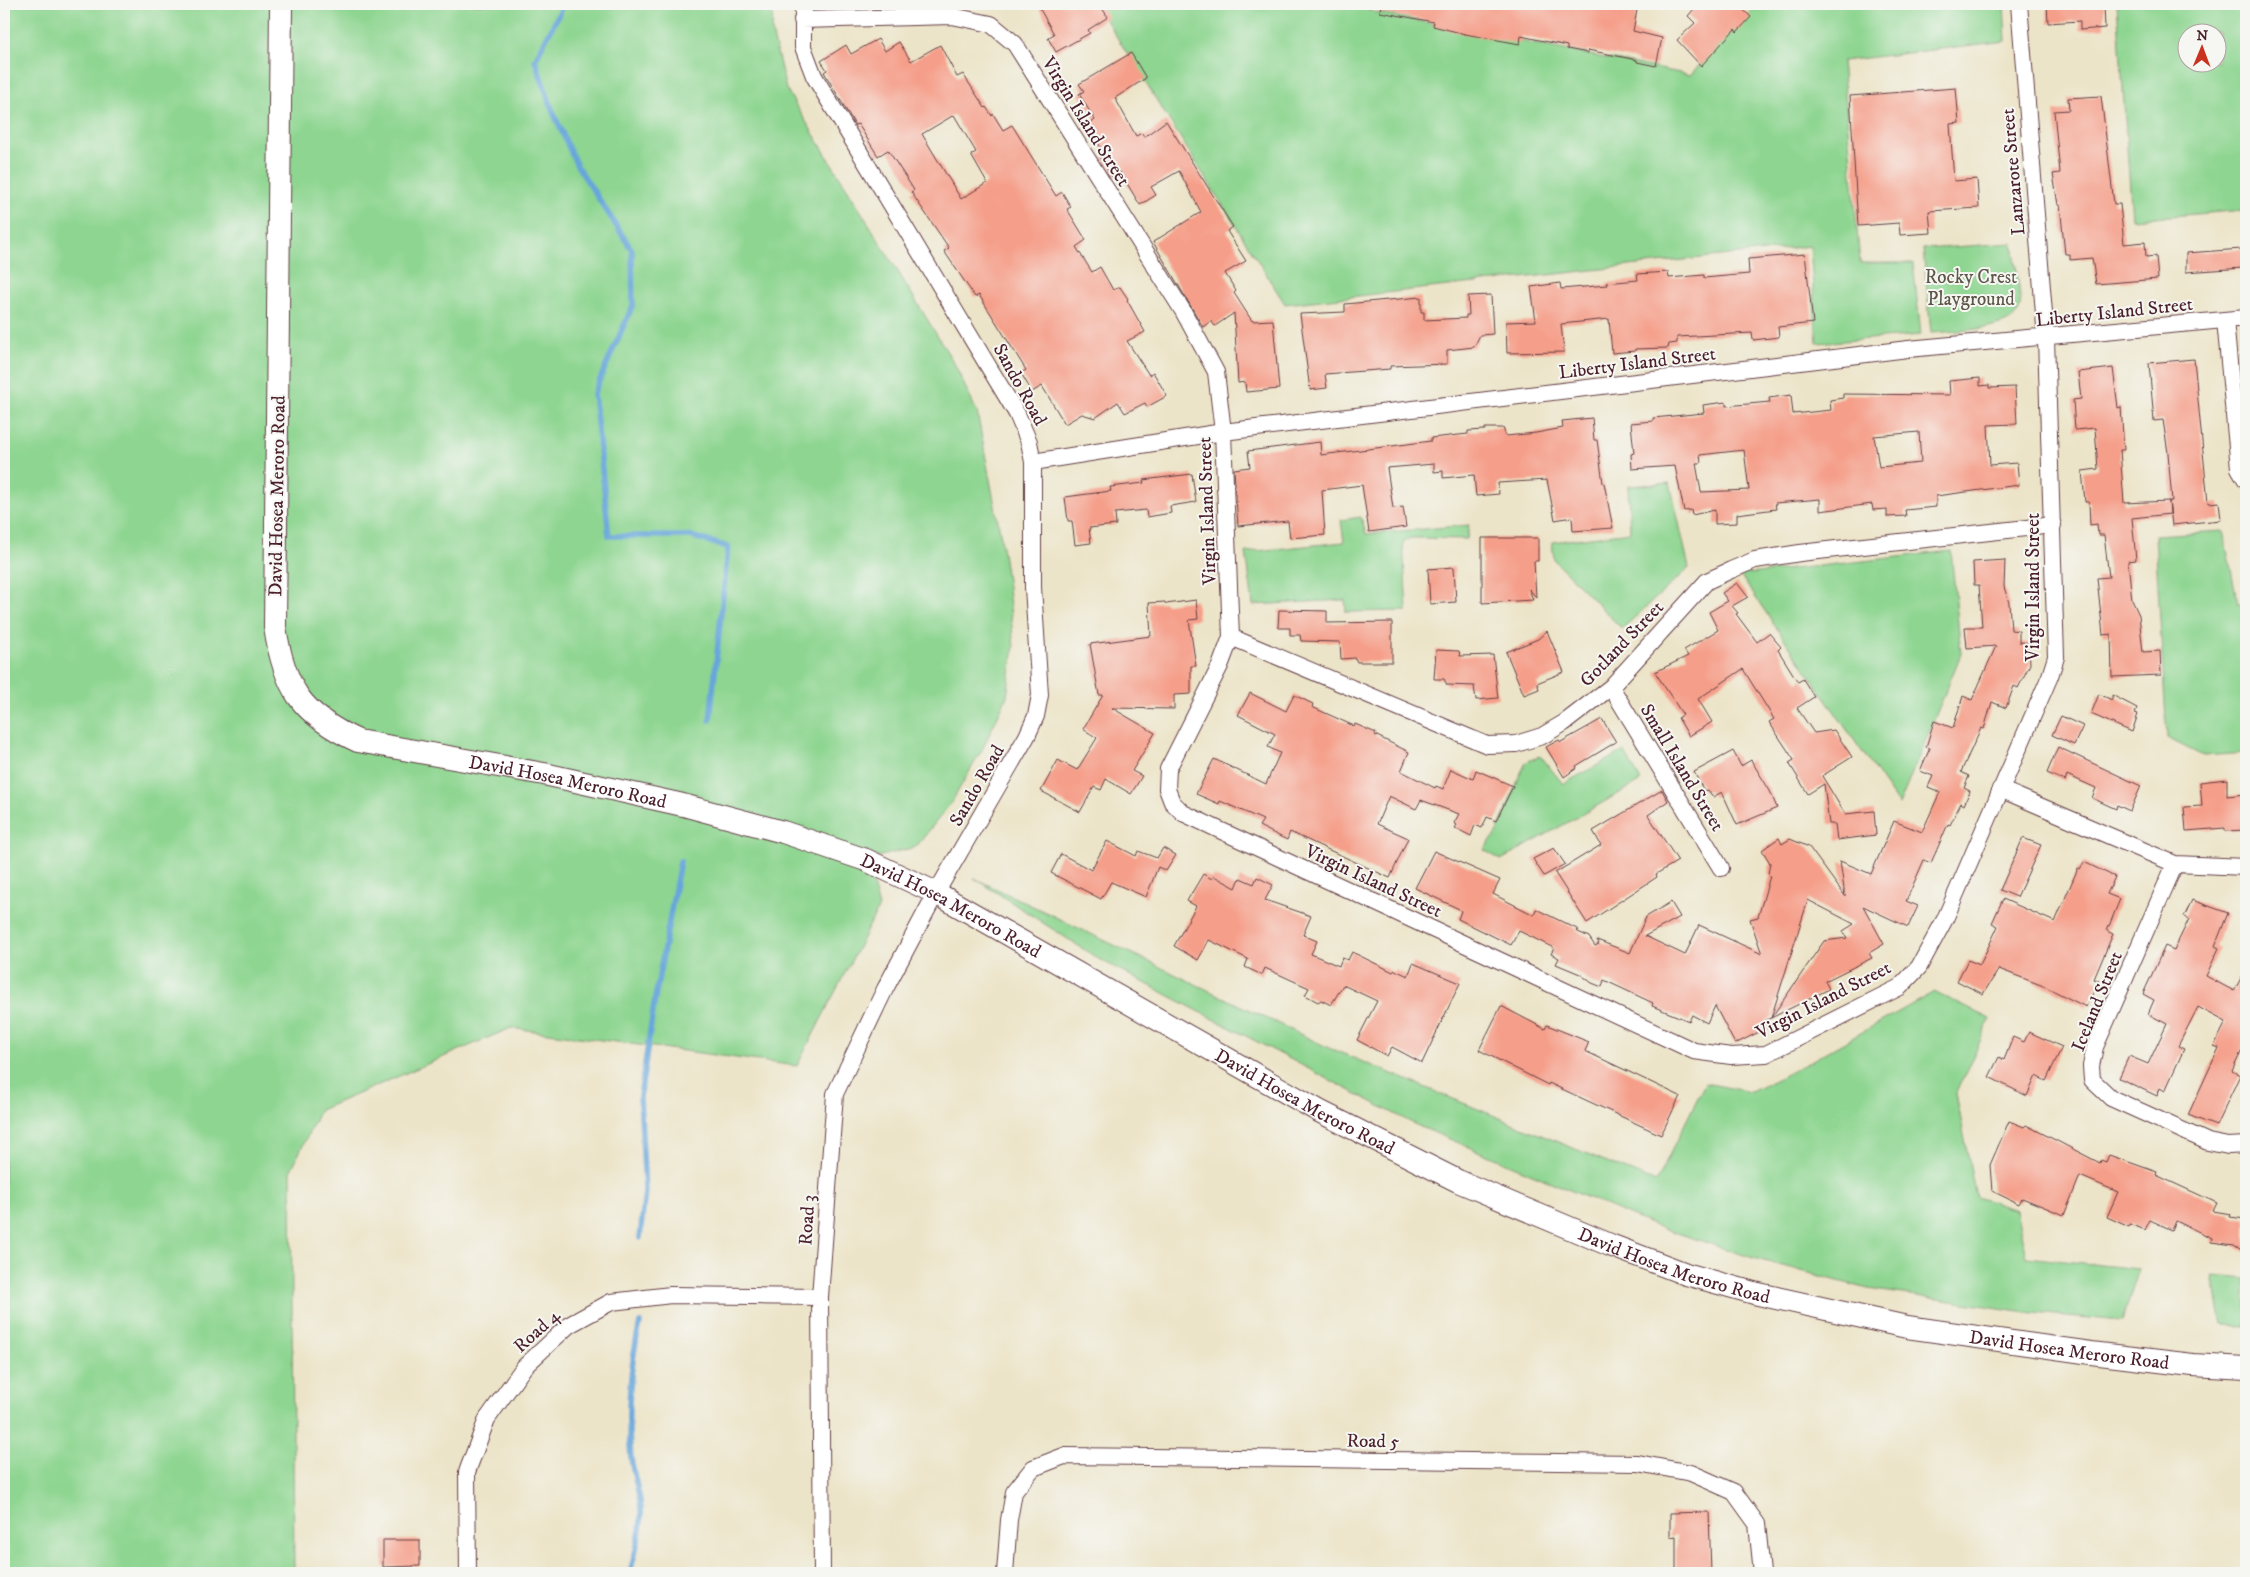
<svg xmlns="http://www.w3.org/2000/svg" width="2250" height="1577" viewBox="0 0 2250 1577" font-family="'IM FELL DW Pica',serif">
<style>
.green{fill:#8dd590;stroke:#6c7a5e;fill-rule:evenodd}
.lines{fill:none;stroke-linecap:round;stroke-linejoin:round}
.stream{stroke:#67a6da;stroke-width:5.5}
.building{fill:#f59f8a;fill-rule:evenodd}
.minor-casing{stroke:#623d43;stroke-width:18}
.secondary-casing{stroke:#623d43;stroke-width:24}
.minor{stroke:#fff;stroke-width:16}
.secondary{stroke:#fff;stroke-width:22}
.labels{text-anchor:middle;stroke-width:4;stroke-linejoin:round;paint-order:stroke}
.street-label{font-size:19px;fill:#4a1f2b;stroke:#f6f6f2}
.park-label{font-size:19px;fill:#5e5649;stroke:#f6f6f2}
</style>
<rect width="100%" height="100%" fill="#f6f6f2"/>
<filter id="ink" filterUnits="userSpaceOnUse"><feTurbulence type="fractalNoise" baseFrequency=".02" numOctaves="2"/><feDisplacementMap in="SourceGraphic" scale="10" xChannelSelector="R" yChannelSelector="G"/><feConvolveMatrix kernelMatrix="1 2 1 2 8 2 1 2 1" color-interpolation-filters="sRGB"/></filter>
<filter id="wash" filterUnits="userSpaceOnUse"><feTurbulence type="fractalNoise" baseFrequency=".0096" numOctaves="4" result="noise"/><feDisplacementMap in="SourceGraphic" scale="20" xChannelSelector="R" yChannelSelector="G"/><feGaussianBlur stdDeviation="1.12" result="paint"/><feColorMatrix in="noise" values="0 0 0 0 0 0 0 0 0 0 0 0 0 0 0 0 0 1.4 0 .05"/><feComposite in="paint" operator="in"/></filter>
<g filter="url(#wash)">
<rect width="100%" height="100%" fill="#ece4c8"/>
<!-- green -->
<path class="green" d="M4,4H773L772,32L786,89L954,363L977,412L1000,532L1008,587L1014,647L1007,696L982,750L951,803L916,847L866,860L879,907L797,1066L511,1028L320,1110L291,1170L294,1573H4Z
M1096,4H1357L1374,12L1690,75L1758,4H2004L2006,41L1842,61L1860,263H1913L1921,335L1817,343L1810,246L1285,304Z
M2117,4H2246V210L2132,219ZM2188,32H2218V62H2188Z
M2013,243C2014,255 2022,300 2020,308C2015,331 1951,331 1931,333L1923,249Z
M1670,483L1689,568L1622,629L1554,560L1552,542L1630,532L1628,486Z
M1361,517L1366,534L1469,525L1467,539L1410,538L1403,543L1407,611L1346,612L1345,600L1253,605L1246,552L1344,542L1341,520Z
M2223,531L2238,604H2246V753L2203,756L2167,738L2155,535Z
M1951,551L1961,654L1899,805L1740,575Z
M1624,751L1641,781L1501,860L1484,850L1497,832L1525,763L1540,755L1563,784Z
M974,878L1329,1048L1656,1182L1705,1083L1751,1092L1793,1071L1934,992L1990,1019L1956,1094L1976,1197L2016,1210L2026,1257L2139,1269L2122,1321L2034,1313L1868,1289L1753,1258L1650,1224L1414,1124L1097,958Z
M2213,1276L2246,1279V1326L2222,1325Z"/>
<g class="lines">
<!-- stream -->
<path class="stream" d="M564,4L535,60L553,112L576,164L632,250L633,305L594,393L609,536H690L728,547L710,720
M640,1238L645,1191L640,1097L655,998L680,861
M630,1573C634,1556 640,1538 641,1521C643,1499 633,1478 631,1457C626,1414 630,1365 640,1323"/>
</g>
<g id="blocks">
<!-- building -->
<path class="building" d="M1037,4H1099L1108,17L1088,30L1090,33L1056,52L1048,38L1054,34Z
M1381,4H1603L1637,10L1633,31L1662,38L1656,66L1637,62V60L1588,50V53L1567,49V46L1521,36L1520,44L1465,34L1433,26L1434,22L1380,12Z
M1698,4H1737L1751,17L1737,32L1735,29L1701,66L1677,40L1695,23L1688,16Z
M2047,4H2104L2105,28L2080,30V21L2048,23Z
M878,39L885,51L899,42L911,61L940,45L957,77L963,74L985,108L986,107L992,116L993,114L1003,130L1012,125L1056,196L1062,192L1071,207L1067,209L1086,240L1076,247L1092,272L1100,267L1113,290L1120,287L1128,299L1127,300L1145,332L1127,341L1149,375L1153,372L1167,396L1147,407L1145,403L1125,413L1118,402L1095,418L1082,414L1065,424L1042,386L1032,392L1021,373L1026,370L979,295L975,297L944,251L949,248L911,192L914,190L888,150L878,156L858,124L855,125L824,72L827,70L821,61L846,45L851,54ZM954,115L976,152L971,155L987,183L961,199L922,134Z
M1131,53L1146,78L1115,98L1136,136L1142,133L1144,137L1166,121L1233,227L1227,231L1246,261L1225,273L1236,291L1234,293L1252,321L1273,320L1279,389L1246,392L1245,382L1238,383L1234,313L1215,326L1211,321L1203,327L1153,242L1201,212L1179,171L1151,187L1156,195L1140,205L1120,172L1112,177L1100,158L1105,155L1088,125L1095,120L1079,94L1084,91L1079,84Z
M1956,88L1959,123L1950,124L1954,181L1977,179L1979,208L1929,211L1931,233L1900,235L1899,223L1858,226L1850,96Z
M2101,96L2114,204H2120L2124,244L2145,242L2146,257L2156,256L2158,279L2096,284L2092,258L2070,260V254H2065L2060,205H2058L2053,174L2060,173L2054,111L2069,110L2068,98Z
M2242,249L2243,268L2186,272V253Z
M1805,254L1813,323L1778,327L1779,337L1753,340L1752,333L1677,337V343L1669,344L1668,348L1635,349V351L1612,353L1609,319L1561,324L1564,352L1507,353L1506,322L1536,321L1531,287L1560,283L1561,289L1607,285L1606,283L1638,280L1637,274L1668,272L1669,278L1704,275V278L1749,274L1748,259Z
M1491,295L1493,334L1480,335L1474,347L1447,350V364L1390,366V369L1325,374L1327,388L1310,390L1300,314L1345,312V304L1421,297V312H1424V320L1466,318V315H1469L1468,296Z
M2194,359L2208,503L2219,502L2221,520L2172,525L2169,501H2172L2168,453L2163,420L2154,421L2149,363Z
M2113,368L2118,408L2121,407L2124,450H2120L2124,503L2169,501L2170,514L2132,518L2136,560L2128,561L2132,600L2139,615L2143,652L2160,651L2161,675L2112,677L2111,634L2103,635L2097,578L2109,577L2104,535H2098L2097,524L2090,525L2089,502H2085L2082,471L2098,469L2095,428L2075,430L2073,400L2081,399L2078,372Z
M1980,378V386L1989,385V388L2015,387L2017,424L1988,425L1990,465L2017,463L2019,485L1936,496V507L1905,510L1906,516L1887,517V509L1873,510L1872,504L1820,511V499L1775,503L1776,509L1737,514V523L1715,524V510L1692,515L1691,510L1684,511L1675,466L1632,469L1631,454L1634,453L1631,423L1653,421V418L1704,413L1703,405L1726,402V406L1770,402L1769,398L1791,395L1793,414L1831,410L1830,400L1843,398V394L1950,395L1949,381ZM1919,432L1921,463L1879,467L1874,436ZM1744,450L1749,490L1701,492L1696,463H1701L1700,455Z
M1592,418L1594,440H1597L1603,483H1604L1613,528L1573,531L1572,517L1555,520L1547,480L1498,483L1499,494L1476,496L1474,475L1443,478V471L1434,472V464L1387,468L1393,508L1403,507L1406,527L1369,532L1362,485L1322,490L1325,535L1290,538L1288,521L1238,526L1234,469L1250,467L1248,451L1320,442L1321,455L1431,441V438L1468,434V431L1485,430V428H1503L1506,436L1536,433L1563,428L1562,421Z
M1192,474L1196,502L1170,506L1171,513L1147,517L1146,510L1115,513L1116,525L1089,528L1091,543L1075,545L1072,521H1068L1065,497L1111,491L1110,487L1144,483L1143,480Z
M1482,538H1538V561H1534L1536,597L1529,589L1533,600L1482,603Z
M2005,560L2004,587L2009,603L2011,630L2019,631V642L2029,643L2030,664L2018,688L2014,686L2006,708L1992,702L1984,729L1981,728L1961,772L1969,776L1964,788L1970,791L1964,805L1961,803L1950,825L1948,824L1931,863L1924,860L1906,901L1918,906L1908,927L1863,906L1884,944L1869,953L1872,958L1825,981L1829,989L1771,1018L1824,941L1847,938L1843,931L1854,924L1808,900L1771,1018L1766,1020L1769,1027L1735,1044L1715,1006L1707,1023L1692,1015L1689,1021L1652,1006L1653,1003L1604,980L1602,987L1592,983L1580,974L1556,964L1559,958L1551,954L1554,948L1519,931L1511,945L1458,919L1461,911L1459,909L1415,888L1434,851L1500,880L1493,894L1534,915L1536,909L1579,930L1576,931L1589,937L1595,946L1599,944L1597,940L1630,953L1646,917L1671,902L1680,917L1645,936L1685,955L1699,925L1762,954L1750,919L1758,917L1770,876L1768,874L1770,863L1762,850L1779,838L1782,844L1790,839L1809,847L1845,896L1840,861L1871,874L1894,821L1922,832L1940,792L1928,787L1933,776L1920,771L1930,748L1926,747L1934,721L1953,728L1963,696L1972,700L1996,646L1967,648L1965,627H1982L1979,585H1974L1973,562Z
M1454,567L1456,602L1430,604L1428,569Z
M1737,583L1748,597L1732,606L1738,613L1736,614L1757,642L1769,633L1781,647L1778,650L1798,682L1803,679L1814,697L1797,708L1814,733L1834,730L1852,757L1822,776L1845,814L1874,811L1876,835L1837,840L1835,824H1829L1824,784L1808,794L1789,763L1794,760L1769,722L1774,719L1743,669L1698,699L1712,722L1689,736L1678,718L1683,715L1655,672L1688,656L1684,650L1718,630L1709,612L1728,601L1722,593Z
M1196,600L1198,619L1189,620L1196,666H1191V694L1174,695V709L1112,708L1155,733L1132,771L1142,776L1131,794L1106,779L1101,790L1094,787L1080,812L1041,791L1058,760L1077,770L1097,738L1083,729L1103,695H1099L1090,644L1151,636L1149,603L1165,602L1166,604Z
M1279,610L1327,611V623L1392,622V662H1357L1355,658L1341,659L1340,642L1301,641L1300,635H1290V628H1278Z
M1547,631L1564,672L1537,683L1539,689L1524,695L1506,652L1538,639Z
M1436,650L1459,651L1460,656L1493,655L1498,698L1476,700L1474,686L1447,685L1444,679H1434Z
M1250,693L1286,711L1294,695L1313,704L1312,707L1354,726L1355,724L1376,733L1375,735L1409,752L1401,771L1435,788L1436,786L1443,789L1451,769L1473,779L1476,770L1513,786L1496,821L1487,817L1482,828L1475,825L1471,836L1455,828L1457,825L1454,823L1459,814L1421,800L1416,809L1389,796L1377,824L1408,838L1390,878L1290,832L1287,840L1259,826L1263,820L1220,801L1219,804L1196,794L1214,759L1266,784L1280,753L1268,747L1275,734L1238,715Z
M2099,694L2112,700V695L2137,708L2135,713L2138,714L2132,732L2091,714Z
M2061,716L2083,726L2074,745L2052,735Z
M1602,719L1616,742L1576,766L1577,768L1564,777L1546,747L1559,740L1561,742Z
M2058,747L2141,786L2130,811L2117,805L2116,809L2092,798L2096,788L2067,775L2065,781L2047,773Z
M1733,751L1741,766L1751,760L1770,791L1777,808L1737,825L1722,792L1713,797L1708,790L1704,791L1694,772Z
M2227,779V796L2246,794V830L2225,831V828L2186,831L2184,807L2202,806L2200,782Z
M1662,790L1668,801L1648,815L1678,861L1656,874L1657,877L1587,923L1555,873L1601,845L1593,831Z
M2023,838L2041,845L2017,897L2000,890Z
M1107,841L1136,856L1138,851L1157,858L1163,848L1176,855L1166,871L1158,867L1146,897L1111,882L1101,899L1051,873L1061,854L1091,870Z
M1554,848L1565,864L1544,876L1533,859Z
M2084,862L2115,877L2107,894L2120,899L2107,931L2113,934L2094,979L2099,981L2086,1007L2046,987L1999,969L1983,994L1957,981L1968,960L1980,965L1998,926L1992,923L2003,899L2055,922L2078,868L2080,869Z
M1203,874L1212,879L1214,876L1236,888L1240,878L1254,884L1257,877L1273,885L1265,900L1311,916L1303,935L1317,941L1311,954L1339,966L1342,958L1348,960L1352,952L1393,972L1395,970L1408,976L1413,963L1460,983L1422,1063L1392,1047L1387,1056L1357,1040L1377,1001L1343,985L1331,1005L1321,1000L1318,1002L1305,995L1309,988L1265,968L1262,975L1245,967L1248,959L1209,940L1198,960L1174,946L1196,906L1187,901Z
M2192,900L2228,913L2215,946L2219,948L2206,976L2234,991L2246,969V1042L2232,1071L2240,1075L2216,1126L2188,1115L2219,1048L2214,1046L2226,1022L2198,1007L2178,1046L2184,1049L2165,1091L2160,1088L2157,1096L2119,1078L2129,1056L2148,1064L2167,1024L2148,1014L2154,1000L2143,994L2165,946L2174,950L2189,919L2184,917Z
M1501,1006L1545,1029L1547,1025L1589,1042L1585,1051L1680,1096L1661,1135L1549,1083L1548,1085L1479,1050Z
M2029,1032L2062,1047L2046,1081L2036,1076L2027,1096L1989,1077L1999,1057L2004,1060L2013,1037L2024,1042Z
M2009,1121L2024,1127L2026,1125L2100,1163L2101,1160L2106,1162L2109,1155L2157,1172L2156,1175L2217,1203L2213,1211L2231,1214L2230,1217L2246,1219V1253L2234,1245L2211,1242L2212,1238L2176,1221L2172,1230L2150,1220L2145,1230L2130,1224L2129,1227L2107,1217L2118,1192L2080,1176L2064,1215L2022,1198L2019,1204L1992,1191L1990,1165Z
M1709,1512L1711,1573H1676V1536L1670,1537V1513Z
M383,1540H420V1566L383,1567Z"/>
</g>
</g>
<g filter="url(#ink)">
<use href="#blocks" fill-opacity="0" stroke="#623d43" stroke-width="1"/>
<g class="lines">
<defs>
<path id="minor" d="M803,4V47L814,76L1017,414L1029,442L1033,462V587L1040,695L1036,716L1027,736L936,893L885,989L835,1094L820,1297L822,1573
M802,20L952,16L991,24L1015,44L1183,311L1216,372L1223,432L1231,637L1220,666L1168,769L1167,789L1172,802L1183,813L1694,1051L1731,1056L1766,1054L1900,987L1919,967L1945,919L2050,676L2056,657L2046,338L2019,4
M2225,320L2239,468L2246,480
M1033,462L1223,432L1908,349L2246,318
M1231,637L1487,745L1516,744L1542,736L1564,723L1611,687L1707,581L1731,570L1755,560L1800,553L2053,525
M1611,687L1721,868
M2000,789L2175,864L2246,867
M2175,864L2095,1047L2091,1066L2092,1080L2111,1098L2208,1142L2228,1146L2246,1145
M468,1573L467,1472L487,1419L524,1367L569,1325L611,1302L671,1295L820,1297
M1005,1573L1009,1520L1014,1492L1033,1468L1064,1456L1638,1463L1691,1473L1734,1492L1757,1524L1762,1573"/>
<g id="secondary">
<path id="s1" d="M281,4L275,627C284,687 301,715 358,741L544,774L683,805L783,832L866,860L936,893L1319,1111L1458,1181L1610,1245L1686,1274L1754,1293L1907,1327L2091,1353L2193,1365L2246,1368"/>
</g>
</defs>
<!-- minor casing -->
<use href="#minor" class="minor-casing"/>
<!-- secondary casing -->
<use href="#secondary" class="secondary-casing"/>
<!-- minor -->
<use href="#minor" class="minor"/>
<!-- secondary -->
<use href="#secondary" class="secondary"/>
</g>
</g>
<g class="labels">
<!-- street labels -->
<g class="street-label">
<text transform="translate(1087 121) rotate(58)" y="7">Virgin Island Street</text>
<text transform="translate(2012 172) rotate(-95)" y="7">Lanzarote Street</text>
<text transform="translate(2114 311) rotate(-6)" y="7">Liberty Island Street</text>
<text transform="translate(1637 362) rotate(-7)" y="7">Liberty Island Street</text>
<text transform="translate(1021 384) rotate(61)" y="7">Sando Road</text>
<text transform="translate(276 496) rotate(-89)" y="7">David Hosea Meroro Road</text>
<text transform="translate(1206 511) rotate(-92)" y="7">Virgin Island Street</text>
<text transform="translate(2032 587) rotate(-90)" y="7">Virgin Island Street</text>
<text transform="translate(1621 643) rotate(-46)" y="7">Gotland Street</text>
<text transform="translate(1683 767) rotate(59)" y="7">Small Island Street</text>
<text dy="7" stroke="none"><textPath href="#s1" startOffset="986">David Hosea Meroro Road</textPath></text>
<text transform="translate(976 785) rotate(-60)" y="7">Sando Road</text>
<text transform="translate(1374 880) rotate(25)" y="7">Virgin Island Street</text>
<text dy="7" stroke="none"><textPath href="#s1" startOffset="1391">David Hosea Meroro Road</textPath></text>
<text transform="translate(1823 999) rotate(-27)" y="7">Virgin Island Street</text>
<text transform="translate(2096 1001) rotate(-68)" y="7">Iceland Street</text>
<text dy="7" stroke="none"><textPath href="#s1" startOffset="1796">David Hosea Meroro Road</textPath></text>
<text transform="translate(806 1220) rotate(-86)" y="7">Road 3</text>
<text dy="7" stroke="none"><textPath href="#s1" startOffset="2201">David Hosea Meroro Road</textPath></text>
<text transform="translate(536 1330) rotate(-42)" y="7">Road 4</text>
<text dy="7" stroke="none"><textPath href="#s1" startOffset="2606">David Hosea Meroro Road</textPath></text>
<text transform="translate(1373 1440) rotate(1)" y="7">Road 5</text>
</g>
<!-- park labels -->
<g class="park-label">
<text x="1971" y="283">Rocky Crest<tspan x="1971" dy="22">Playground</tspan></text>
</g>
</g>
<!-- margin -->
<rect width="2250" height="1577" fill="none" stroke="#f6f6f2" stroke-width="20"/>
<!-- north arrow -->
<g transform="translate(2202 48) rotate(1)"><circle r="24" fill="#f6f6f2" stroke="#b1a0a2"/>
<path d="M0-4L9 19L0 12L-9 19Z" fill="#c8321e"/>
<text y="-8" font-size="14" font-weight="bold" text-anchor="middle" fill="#4a1f2b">N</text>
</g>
</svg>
